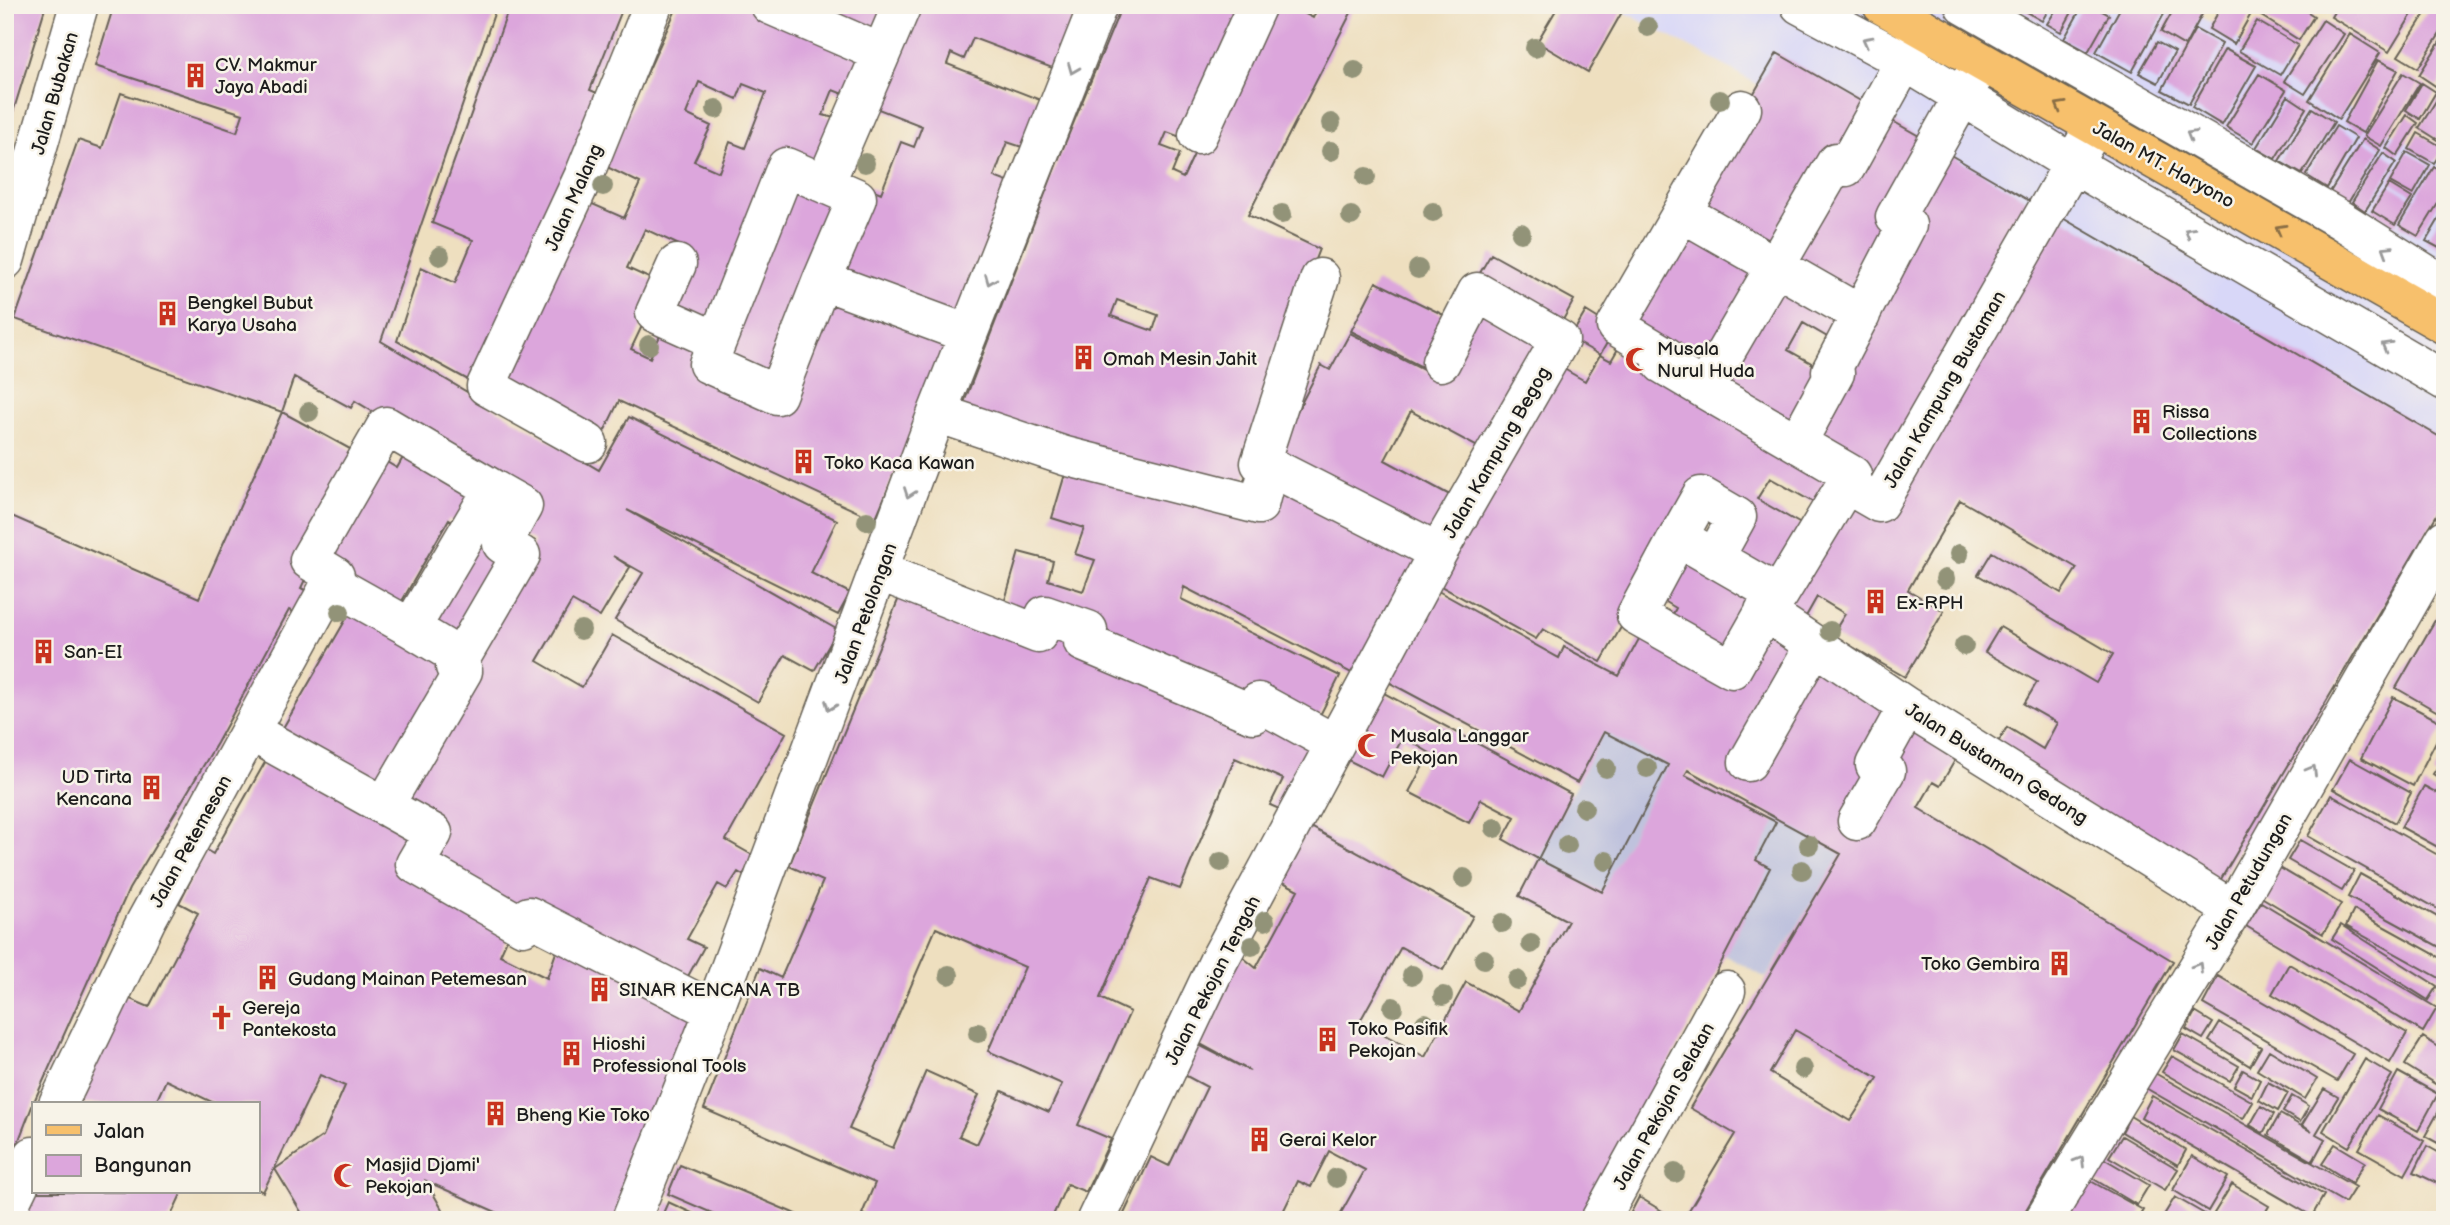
<svg xmlns="http://www.w3.org/2000/svg" width="2450" height="1225" viewBox="0 0 2450 1225" font-family="'Balsamiq Sans',sans-serif">
<style>
.built{fill:#d8d7f8}
.industrial{fill:#bfc2dd}
.building{fill:#dca6dc;fill-rule:evenodd}
.lines{fill:none;stroke-linecap:round;stroke-linejoin:round}
.minor-casing{stroke:#666055;stroke-width:41}
.primary-casing{stroke:#666055;stroke-width:41}
.minor{stroke:#fff;stroke-width:38}
.primary{stroke:#f7c06c;stroke-width:38}
.tree{fill:#929378}
.oneway{stroke:#999}
.oneway2{stroke:#8a6e44}
.labels{text-anchor:middle;stroke-width:5;stroke-linejoin:round;paint-order:stroke}
.poi-label{font-size:19px;fill:#1c1c1c;stroke:#f7f3e8;text-anchor:start}
.street-label{font-size:19px;fill:#1c1c1c;stroke:#f7f3e8}
</style>
<rect width="100%" height="100%" fill="#f7f3e8"/>
<filter id="ink" filterUnits="userSpaceOnUse"><feTurbulence type="fractalNoise" baseFrequency=".0143" numOctaves="2"/><feDisplacementMap in="SourceGraphic" scale="14" xChannelSelector="R" yChannelSelector="G"/><feConvolveMatrix kernelMatrix="1 2 1 2 8 2 1 2 1" color-interpolation-filters="sRGB"/></filter>
<filter id="wash" filterUnits="userSpaceOnUse"><feTurbulence type="fractalNoise" baseFrequency=".00686" numOctaves="4" result="noise"/><feDisplacementMap in="SourceGraphic" scale="28" xChannelSelector="R" yChannelSelector="G"/><feGaussianBlur stdDeviation="1.57" result="paint"/><feColorMatrix in="noise" values="0 0 0 0 0 0 0 0 0 0 0 0 0 0 0 0 0 1.4 0 .05"/><feComposite in="paint" operator="in"/></filter>
<g filter="url(#wash)">
<rect width="100%" height="100%" fill="#eedfbf"/>
<!-- built -->
<path class="built" d="M1611,5H2181L2445,165V469L2263,394L1731,69Z"/>
<!-- industrial -->
<path class="industrial" d="M1604,732L1668,765L1602,892L1538,859Z
M1778,818L1841,854L1766,978L1725,955L1770,868L1756,860Z"/>
<g id="blocks">
<!-- building -->
<path class="building" d="M5,5H46L6,135H5Z
M114,5H358L369,8L370,5H497L381,341L599,470L629,417L837,520L811,573L850,593L838,615L627,510L838,630L814,671L785,655L758,702L615,620L643,573L613,556L630,567L600,617L572,601L537,661L582,687L612,635L786,733L726,840L754,856L743,875L738,872L727,889L718,884L687,939L704,947L681,989L424,860L390,804L535,541L513,529L385,419L355,401L351,408L294,377L282,412L15,319L78,140L102,148L121,93L237,132L243,114L95,66Z
M510,5H624L590,90L604,96L470,381L397,341L421,267L455,283L473,240L432,223Z
M678,5H759L872,52L853,98L833,90L823,115L834,118L814,172L784,161L719,330L666,310L690,250L645,229L627,268L662,284L631,349L650,358L664,327L778,400L824,285L952,335L875,520L619,401L604,432L501,381L588,202L624,218L640,183L605,166ZM699,82L737,99L743,84L766,93L745,148L730,142L719,172L694,161L711,126L686,114Z
M781,5H889L872,44Z
M910,5H1080L1055,69L973,38L964,59L951,53L947,64L1043,101L1025,148L1007,142L994,177L1010,183L957,322L831,274L865,186L881,193L901,142L914,147L922,126L868,105Z
M1122,5H1252L1191,141L1167,132L1161,146L1180,153L1172,173L1183,178L1264,5H1288L1313,18L1319,5H1355L1248,215L1319,249L1299,301L1241,491L960,413L1057,163ZM1117,300L1158,315L1153,331L1111,316Z
M1559,5H1626L1588,72L1537,42Z
M2014,5H2051L2042,21Z
M2059,5H2076L2061,32L2047,24Z
M2083,5H2091L2109,15L2088,52L2064,39Z
M2122,5H2169L2132,72L2096,52Z
M2176,5H2207L2185,46L2161,32Z
M2222,5H2256L2234,44L2209,29Z
M2263,5H2297L2314,16L2299,40L2258,14Z
M2338,5H2404L2414,11L2389,52L2331,17Z
M2430,6L2445,15V26L2418,68L2398,56Z
M2323,20L2344,34L2305,94L2284,81Z
M2257,21L2298,45L2280,75L2239,51Z
M2195,29L2222,44L2189,104L2162,90Z
M2350,34L2380,53L2339,119L2309,100Z
M2445,34V75L2437,87L2419,75Z
M2157,42L2175,52L2158,83L2139,73Z
M2225,49L2256,66L2222,125L2192,107Z
M1777,53L1871,107L1775,262L1686,211Z
M2378,60L2398,70L2363,133L2344,122Z
M2403,73L2420,83L2381,146L2364,136Z
M2259,74L2286,90L2253,143L2226,127Z
M2422,83L2436,92L2420,119L2406,110Z
M2441,93L2445,95L2443,143L2419,128Z
M2288,96L2306,108L2275,159L2256,148Z
M2312,108L2334,122L2302,174L2279,161Z
M2407,115L2418,123L2397,156L2386,148Z
M1889,119L1933,144L1861,309L1780,263Z
M2336,126L2356,138L2327,188L2306,175Z
M2418,133L2444,148L2434,163L2409,149Z
M2363,139L2380,150L2348,203L2330,192Z
M1942,150L2040,207L1880,484L1802,441Z
M2407,152L2430,165L2413,195L2390,182Z
M2383,153L2396,162L2365,211L2352,202Z
M2434,167L2445,173V192L2418,236L2399,225Z
M788,174L853,200L774,390L711,363Z
M2389,184L2412,198L2395,225L2372,211Z
M2445,209V251L2426,241Z
M2054,213L2445,440V501L2218,884L1994,749L2007,727L2043,749L2057,723L2024,704L2037,682L1985,652L2000,627L2096,683L2113,654L1978,575L1992,552L2061,593L2077,568L1960,500L1908,590L1944,611L1905,677L1832,635L1845,614L1817,597L1800,627L1773,611L1844,494L1878,514Z
M1683,216L1771,267L1703,384L1619,325Z
M1491,254L1574,300L1558,329L1474,283Z
M1778,270L1858,316L1841,345L1803,323L1788,350L1831,374L1796,437L1710,389Z
M1376,282L1456,321L1477,303L1547,340L1485,451L1411,411L1385,460L1459,500L1435,541L1273,458L1321,365L1330,370L1350,333L1429,373L1430,371L1351,331Z
M1586,311L1615,329L1600,355L1570,338Z
M1626,335L1845,475L1825,509L1770,478L1757,499L1813,531L1778,589L1719,554L1738,522L1701,489L1601,662L1543,629L1536,639L1432,581L1557,365L1585,381L1600,355L1611,361Z
M282,412L363,456L301,588L314,595L302,616L289,610L217,743L129,889L33,1104L5,1176V513L199,598Z
M410,445L488,490L465,529L449,519L398,608L315,559L375,455L397,468Z
M1068,464L1170,492L1278,480L1428,553L1363,679L1184,587L1181,599L1340,676L1314,727L1037,617L1003,607L1019,552L1053,561L1048,580L1083,591L1095,560L1075,554L1084,528L1052,518Z
M494,495L514,564L464,648L419,620Z
M1678,545L1770,596L1731,665L1666,627L1676,608L1651,593Z
M1429,586L1559,658L1564,647L1619,676L1646,626L1738,676L1768,621L1817,651L1905,716L1961,750L1940,786L1933,782L1918,808L2173,961L2020,1220H1683L1735,1134L1690,1108L1841,854L1688,770L1685,775L1776,822L1756,860L1770,868L1687,1029L1583,1220H1337L1365,1170L1329,1151L1311,1187L1298,1181L1279,1220H1121L1151,1157L1169,1166L1207,1087L1177,1071L1193,1042L1250,1071L1191,1039L1239,954L1256,968L1298,890L1272,876L1302,822L1473,916L1443,970L1401,947L1360,1021L1425,1057L1466,982L1519,1011L1568,921L1519,896L1538,859L1503,839L1515,817L1481,799L1469,823L1409,792L1430,753L1403,737L1382,777L1338,755L1373,687L1571,794L1538,859L1602,892L1668,765L1604,732L1577,783L1379,677ZM1795,1030L1878,1078L1850,1121L1770,1073Z
M903,588L1050,619L1321,738L1286,812L1270,805L1283,779L1235,758L1180,889L1151,878L1100,998L1130,1012L1078,1125L1111,1139L1086,1192L1067,1184L1051,1220H873L862,1214L875,1183L704,1109L760,968L781,978L823,881L789,866ZM936,928L1025,967L988,1051L1062,1084L1049,1112L1002,1091L977,1144L959,1136L979,1095L926,1071L893,1148L849,1129Z
M356,602L459,673L384,802L276,740Z
M2445,603V716L2396,688Z
M2393,697L2445,724L2413,786L2361,758Z
M272,750L426,835L410,863L514,924L500,955L547,978L560,941L699,1011L616,1220H514L426,1181L448,1220H306L275,1169L323,1136L345,1086L320,1075L263,1192L257,1189V1104H216L166,1080L155,1104H63L114,992L149,1007L198,913L179,903L206,850L213,854Z
M2445,756V782L2433,774Z
M2350,759L2411,793L2395,823L2333,789Z
M2424,786L2445,797V851L2401,827Z
M2331,795L2445,859V913L2308,836Z
M2300,840L2354,871L2342,891L2288,860Z
M2275,865L2341,904L2323,934L2258,895Z
M2360,874L2445,921V950L2348,897Z
M2261,902L2437,1008L2423,1032L2246,926Z
M2354,910L2445,960V981L2346,926Z
M2341,925L2437,986L2428,1000L2332,939Z
M2289,964L2407,1033L2390,1063L2272,994Z
M2218,976L2353,1054L2337,1081L2203,1004Z
M2195,1012L2213,1023L2203,1039L2186,1029Z
M2220,1023L2261,1047L2250,1066L2209,1041Z
M2183,1034L2239,1066L2230,1081L2174,1050Z
M2423,1037L2445,1051V1072L2437,1085L2405,1065Z
M2269,1050L2317,1079L2305,1099L2257,1070Z
M2172,1056L2253,1102L2243,1119L2162,1072Z
M2365,1059L2392,1075L2349,1147L2323,1131Z
M2243,1070L2260,1080L2252,1096L2234,1086Z
M2153,1072L2355,1187L2345,1203L2144,1087Z
M2398,1072L2438,1094L2418,1131L2378,1109Z
M2268,1082L2288,1093L2278,1111L2259,1100Z
M2324,1089L2338,1097L2316,1134L2325,1139L2313,1161L2268,1135L2280,1114L2312,1132L2302,1125Z
M2152,1096L2324,1195L2312,1216L2141,1117Z
M2292,1096L2309,1106L2300,1122L2283,1112Z
M2445,1100V1147L2425,1136Z
M2261,1106L2274,1114L2263,1133L2250,1125Z
M2378,1115L2424,1141L2405,1175L2359,1149Z
M2130,1116L2186,1150L2178,1165L2122,1132Z
M2122,1136L2178,1169L2165,1190L2109,1157Z
M2335,1144L2365,1162L2352,1183L2322,1164Z
M2427,1146L2445,1156V1187L2414,1172Z
M2192,1156L2228,1177L2208,1211L2173,1190Z
M2103,1158L2149,1185L2137,1205L2092,1178Z
M680,1165L791,1212L808,1220H728L668,1194Z
M2087,1179L2143,1210L2137,1220H2055Z
M2232,1184L2269,1206L2261,1220H2221L2213,1215Z
M33,1192H182L169,1220H11Z
M1639,1197L1677,1220H1627Z
M2175,1197L2215,1220H2173L2164,1215Z
M668,1202L707,1220H660Z"/>
</g>
</g>
<g filter="url(#ink)">
<use href="#blocks" fill-opacity="0" stroke="#666055" stroke-width="2"/>
<g class="lines">
<defs>
<path id="minor" d="M770,5L881,53
M902,5L825,184L786,167L708,364L777,395L822,280L968,334
M1800,5L1906,62L2073,164L2445,381
M1964,5L2339,219L2445,286
M1742,109L1616,326L1667,357L1662,364L1704,389L1836,162L1846,167L1923,28
M1198,135L1257,5
M1683,213L1861,315
M5,260L79,5
M677,264L655,313L717,341
M822,280L857,198L825,184
M1704,389L1852,475L1846,484
M937,413L1065,456L1259,505L1269,466L1438,552
M386,426L493,489L411,628L331,583L335,576L309,560Z
M588,443L486,386L585,173L653,5
M1797,443L1835,373L1831,371L1907,225L1895,217L1975,74
M1269,466L1260,463L1320,278
M1678,537L1775,593L1732,669L1636,615Z
M1678,537L1701,496L1737,517L1715,557
M881,572L1038,634L1045,615L1088,630L1083,642L1253,714L1258,702L1335,744
M1775,593L1779,595L1846,484L1879,503L2086,141
M1764,611L1907,707L2233,910
M461,658L521,555L502,544L523,506L493,489
M250,731L433,833L415,864L523,926L529,916L714,1011
M1748,762L1814,646
M384,806L463,671L455,667L461,658L411,628
M1857,821L1886,771L1875,765L1907,707
M58,1104L146,921L331,583
M5,1214L33,1156
M631,1220L714,1011L937,413L1098,5
M1096,1220L1217,964L1438,552L1560,340L1477,292L1441,362
M1600,1220L1726,991
M2044,1220L2233,910L2445,539"/>
<path id="primary" d="M1882,5L2445,325"/>
</defs>
<!-- minor casing -->
<use href="#minor" class="minor-casing"/>
<!-- primary casing -->
<use href="#primary" class="primary-casing"/>
<!-- minor -->
<use href="#minor" class="minor"/>
<!-- primary -->
<use href="#primary" class="primary"/>
</g>
<!-- trees -->
<g class="tree">
<circle cx="1648" cy="27" r="10"/>
<circle cx="1535" cy="48" r="10"/>
<circle cx="1355" cy="71" r="10"/>
<circle cx="1720" cy="100" r="10"/>
<circle cx="716" cy="109" r="10"/>
<circle cx="1331" cy="123" r="10"/>
<circle cx="1331" cy="151" r="10"/>
<circle cx="865" cy="163" r="10"/>
<circle cx="1366" cy="177" r="10"/>
<circle cx="603" cy="186" r="10"/>
<circle cx="1433" cy="212" r="10"/>
<circle cx="1282" cy="214" r="10"/>
<circle cx="1351" cy="216" r="10"/>
<circle cx="1521" cy="233" r="10"/>
<circle cx="440" cy="256" r="10"/>
<circle cx="1418" cy="269" r="10"/>
<circle cx="649" cy="345" r="10"/>
<circle cx="309" cy="412" r="10"/>
<circle cx="867" cy="521" r="10"/>
<circle cx="1959" cy="554" r="10"/>
<circle cx="1945" cy="579" r="10"/>
<circle cx="340" cy="612" r="10"/>
<circle cx="581" cy="630" r="10"/>
<circle cx="1830" cy="631" r="10"/>
<circle cx="1964" cy="646" r="10"/>
<circle cx="1606" cy="768" r="10"/>
<circle cx="1647" cy="768" r="10"/>
<circle cx="1584" cy="808" r="10"/>
<circle cx="1495" cy="828" r="10"/>
<circle cx="1567" cy="845" r="10"/>
<circle cx="1809" cy="845" r="10"/>
<circle cx="1606" cy="861" r="10"/>
<circle cx="1221" cy="862" r="10"/>
<circle cx="1802" cy="870" r="10"/>
<circle cx="1464" cy="878" r="10"/>
<circle cx="1265" cy="921" r="10"/>
<circle cx="1502" cy="923" r="10"/>
<circle cx="1531" cy="944" r="10"/>
<circle cx="1252" cy="946" r="10"/>
<circle cx="1484" cy="959" r="10"/>
<circle cx="949" cy="975" r="10"/>
<circle cx="1412" cy="975" r="10"/>
<circle cx="1517" cy="980" r="10"/>
<circle cx="1443" cy="996" r="10"/>
<circle cx="1393" cy="1007" r="10"/>
<circle cx="1425" cy="1023" r="10"/>
<circle cx="978" cy="1033" r="10"/>
<circle cx="1803" cy="1069" r="10"/>
<circle cx="1675" cy="1173" r="10"/>
<circle cx="1336" cy="1178" r="10"/>
</g>
<!-- one-way arrows -->
<defs><path id="oneway-chevron" d="M-2-3.5L2.5 0L-2 3.5" fill="none" stroke-width="1.6" stroke-linecap="round" stroke-linejoin="round" transform="scale(1.75)"/></defs>
<g class="oneway">
<use href="#oneway-chevron" transform="translate(1867 41) rotate(-152)"/>
<use href="#oneway-chevron" transform="translate(1073 69) rotate(112)"/>
<use href="#oneway-chevron" transform="translate(2191 135) rotate(-150)"/>
<use href="#oneway-chevron" transform="translate(2189 232) rotate(-150)"/>
<use href="#oneway-chevron" transform="translate(2387 250) rotate(-148)"/>
<use href="#oneway-chevron" transform="translate(990 280) rotate(112)"/>
<use href="#oneway-chevron" transform="translate(2386 346) rotate(-150)"/>
<use href="#oneway-chevron" transform="translate(909 493) rotate(110)"/>
<use href="#oneway-chevron" transform="translate(830 706) rotate(111)"/>
<use href="#oneway-chevron" transform="translate(2312 770) rotate(-60)"/>
<use href="#oneway-chevron" transform="translate(2198 967) rotate(-59)"/>
<use href="#oneway-chevron" transform="translate(2080 1161) rotate(-59)"/>
</g>
<g class="oneway2">
<use href="#oneway-chevron" transform="translate(2060 106) rotate(-150)"/>
<use href="#oneway-chevron" transform="translate(2280 229) rotate(-151)"/>
</g>
</g>
<!-- icons -->
<defs>
<symbol id="building-bare" viewBox="-9 -9 18 18"><path d="M-4-6H4V6H1V3H-1V6H-4ZM-2.5-4.3h1.7v1.8h-1.7ZM.8-4.3h1.7v1.8H.8ZM-2.5-1h1.7V.8h-1.7ZM.8-1h1.7V.8H.8Z" fill="#c8321e" stroke="#f7f3e8" stroke-width="2.5" paint-order="stroke"/></symbol>
<symbol id="mosque-bare" viewBox="-9 -9 18 18"><path d="M3.5-4.9A6 6 0 1 0 3.5 4.9A5 5 0 1 1 3.5-4.9Z" fill="#c8321e" stroke="#f7f3e8" stroke-width="2.5" paint-order="stroke"/></symbol>
<symbol id="church-bare" viewBox="-9 -9 18 18"><path d="M-1.2-6h2.4v3.5h3.3v2.4h-3.3V6h-2.4V-.1h-3.3v-2.4h3.3Z" fill="#c8321e" stroke="#f7f3e8" stroke-width="2.5" paint-order="stroke"/></symbol>
</defs>
<g fill-rule="evenodd">
<use href="#building-bare" x="178" y="58" width="35" height="35"/>
<use href="#building-bare" x="150" y="296" width="35" height="35"/>
<use href="#building-bare" x="1066" y="340" width="35" height="35"/>
<use href="#mosque-bare" x="1620" y="342" width="35" height="35"/>
<use href="#building-bare" x="2124" y="404" width="35" height="35"/>
<use href="#building-bare" x="786" y="444" width="35" height="35"/>
<use href="#building-bare" x="1858" y="584" width="35" height="35"/>
<use href="#building-bare" x="26" y="634" width="35" height="35"/>
<use href="#mosque-bare" x="1352" y="728" width="35" height="35"/>
<use href="#building-bare" x="134" y="770" width="35" height="35"/>
<use href="#building-bare" x="2042" y="946" width="35" height="35"/>
<use href="#building-bare" x="250" y="960" width="35" height="35"/>
<use href="#building-bare" x="582" y="972" width="35" height="35"/>
<use href="#church-bare" x="204" y="1000" width="35" height="35"/>
<use href="#building-bare" x="1310" y="1022" width="35" height="35"/>
<use href="#building-bare" x="554" y="1036" width="35" height="35"/>
<use href="#building-bare" x="478" y="1096" width="35" height="35"/>
<use href="#building-bare" x="1242" y="1122" width="35" height="35"/>
<use href="#mosque-bare" x="328" y="1158" width="35" height="35"/>
</g>
<g class="labels">
<!-- poi labels -->
<g class="poi-label">
<text x="215" y="71">CV. Makmur<tspan x="215" dy="22">Jaya Abadi</tspan></text>
<text x="187" y="309">Bengkel Bubut<tspan x="187" dy="22">Karya Usaha</tspan></text>
<text x="1657" y="355">Musala<tspan x="1657" dy="22">Nurul Huda</tspan></text>
<text x="1103" y="365">Omah Mesin Jahit</text>
<text x="2162" y="418">Rissa<tspan x="2162" dy="22">Collections</tspan></text>
<text x="824" y="469">Toko Kaca Kawan</text>
<text x="1896" y="609">Ex-RPH</text>
<text x="64" y="658">San-EI</text>
<text x="1390" y="742">Musala Langgar<tspan x="1390" dy="22">Pekojan</tspan></text>
<text x="132" y="783" text-anchor="end">UD Tirta<tspan x="132" dy="22">Kencana</tspan></text>
<text x="2040" y="970" text-anchor="end">Toko Gembira</text>
<text x="288" y="985">Gudang Mainan Petemesan</text>
<text x="619" y="996">SINAR KENCANA TB</text>
<text x="242" y="1014">Gereja<tspan x="242" dy="22">Pantekosta</tspan></text>
<text x="1348" y="1035">Toko Pasifik<tspan x="1348" dy="22">Pekojan</tspan></text>
<text x="592" y="1050">Hioshi<tspan x="592" dy="22">Professional Tools</tspan></text>
<text x="516" y="1121">Bheng Kie Toko</text>
<text x="1279" y="1146">Gerai Kelor</text>
<text x="365" y="1171">Masjid Djami'<tspan x="365" dy="22">Pekojan</tspan></text>
</g>
<!-- street labels -->
<g class="street-label">
<text transform="translate(54 93) rotate(-74)" y="7">Jalan Bubakan</text>
<text transform="translate(2164 164) rotate(29)" y="7">Jalan MT. Haryono</text>
<text transform="translate(573 197) rotate(-66)" y="7">Jalan Malang</text>
<text transform="translate(1944 389) rotate(-60)" y="7">Jalan Kampung Bustaman</text>
<text transform="translate(1496 452) rotate(-60)" y="7">Jalan Kampung Begog</text>
<text transform="translate(865 613) rotate(-70)" y="7">Jalan Petolongan</text>
<text transform="translate(1997 763) rotate(32)" y="7">Jalan Bustaman Gedong</text>
<text transform="translate(190 841) rotate(-61)" y="7">Jalan Petemesan</text>
<text transform="translate(2248 881) rotate(-60)" y="7">Jalan Petudungan</text>
<text transform="translate(1212 980) rotate(-63)" y="7">Jalan Pekojan Tengah</text>
<text transform="translate(1663 1106) rotate(-61)" y="7">Jalan Pekojan Selatan</text>
</g>
</g>
<!-- margin -->
<rect width="2450" height="1225" fill="none" stroke="#f7f3e8" stroke-width="28"/>
<!-- legend -->
<rect x="32" y="1102" width="228" height="91" fill="#f7f3e8" stroke="#9f9d96" stroke-width="2"/>
<rect x="46" y="1125" width="35" height="10" fill="#f7c06c" stroke="#9f9d96" stroke-width="2"/>
<text x="94" y="1138" font-size="21" fill="#1c1c1c">Jalan</text>
<rect x="46" y="1155" width="35" height="21" fill="#dca6dc" stroke="#9f9d96" stroke-width="2"/>
<text x="94" y="1172" font-size="21" fill="#1c1c1c">Bangunan</text>
</svg>
